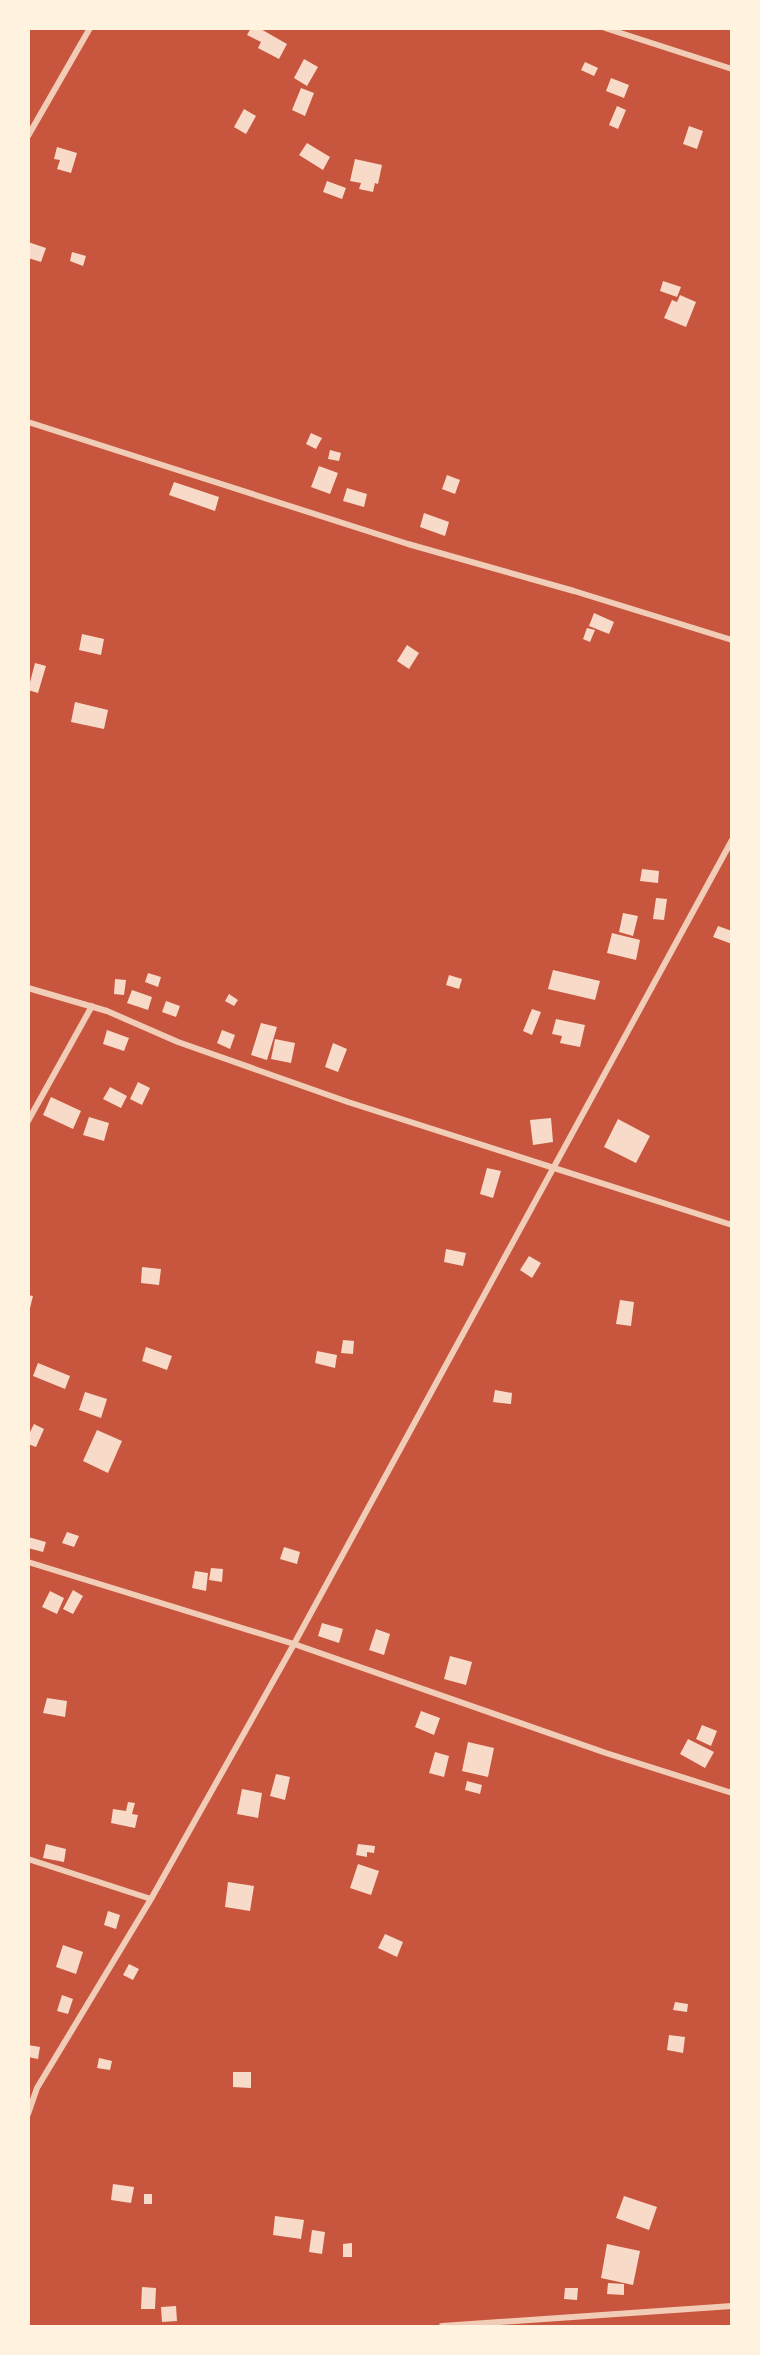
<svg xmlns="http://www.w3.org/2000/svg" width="760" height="2355" viewBox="0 0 760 2355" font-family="'Asap Condensed',sans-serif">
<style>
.building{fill:#f7dbc8}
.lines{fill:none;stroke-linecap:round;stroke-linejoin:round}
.minor{stroke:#f1ccb7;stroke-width:6}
</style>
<rect width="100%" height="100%" fill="#c8553d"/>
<!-- building -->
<path class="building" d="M251,28H259L287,44L279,59L258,48L261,42L247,35Z
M304,59L318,67L307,86L294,78Z
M585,62L598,68L594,76L581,70Z
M611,78L629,85L624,98L606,91Z
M301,88L314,93L305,116L292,110Z
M617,106L626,110L618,129L609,125Z
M244,109L256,116L246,134L234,127Z
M689,126L703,131L697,149L683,144Z
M307,143L330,157L323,170L299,155Z
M57,147L77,153L71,173L57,169L60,160L54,159Z
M355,159L382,165L378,184L375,183L373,192L359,189L361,183L350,181Z
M327,181L346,188L342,199L323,192Z
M28,242L46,248L41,262L28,258Z
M72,252L86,256L83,266L70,261Z
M663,281L681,287L677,297L660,291Z
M680,295L696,302L686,327L664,318L672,300L677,302Z
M311,433L322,438L316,449L306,444Z
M330,450L341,453L339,461L328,459Z
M319,466L338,473L330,494L311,487Z
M447,475L460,480L455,494L442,489Z
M174,482L219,497L215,511L169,495Z
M347,488L367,494L364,507L343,501Z
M424,513L449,522L445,536L420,527Z
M594,613L614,622L609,634L589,626Z
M587,628L595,630L590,642L583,639Z
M82,634L104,639L101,655L79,650Z
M407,645L419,653L409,669L397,661Z
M35,663L46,666L38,693L28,690Z
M75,702L108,710L104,729L71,722Z
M642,869L659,871L658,883L640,881Z
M656,898L667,899L664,920L653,919Z
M623,913L638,916L633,936L619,932Z
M718,926L732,931V944L713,937Z
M612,933L640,940L636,960L607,953Z
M553,970L600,981L595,1000L548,989Z
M148,973L161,977L158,987L145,982Z
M449,975L462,979L459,989L446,985Z
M115,979L126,980L124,995L114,994Z
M132,990L152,997L148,1010L127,1003Z
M229,994L238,1000L234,1006L225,1001Z
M166,1001L180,1006L176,1017L162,1012Z
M532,1009L541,1012L532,1035L523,1031Z
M556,1019L585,1025L580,1047L560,1043L562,1036L552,1034Z
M261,1023L277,1027L267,1060L251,1055Z
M107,1030L129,1038L124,1051L103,1044Z
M222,1030L235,1035L230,1049L217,1043Z
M275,1039L295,1043L291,1063L271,1059Z
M333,1043L347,1049L338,1072L325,1067Z
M138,1082L150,1088L142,1105L130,1099Z
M110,1087L127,1096L121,1108L103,1099Z
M51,1097L81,1111L73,1129L43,1115Z
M89,1117L109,1123L104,1141L83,1135Z
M551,1118L553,1142L533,1145L530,1120Z
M618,1119L650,1136L636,1163L604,1147Z
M487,1168L501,1171L493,1198L480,1194Z
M446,1249L466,1253L463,1266L444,1262Z
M529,1256L541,1263L532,1278L520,1270Z
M142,1267L161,1269L159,1285L141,1283Z
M28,1295L33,1296L29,1312H28Z
M620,1300L634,1302L631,1326L616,1324Z
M343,1340L354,1341L353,1354L341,1353Z
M146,1347L172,1356L167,1370L142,1361Z
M317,1351L337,1355L335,1368L315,1363Z
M38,1363L70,1376L65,1389L33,1376Z
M495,1390L512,1393L511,1404L493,1402Z
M85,1392L107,1399L101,1418L79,1410Z
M34,1424L44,1429L36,1447L28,1444V1436Z
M97,1430L122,1441L108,1473L83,1461Z
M67,1532L79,1536L74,1547L62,1543Z
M28,1537L46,1542L43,1552L28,1548Z
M284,1547L300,1552L297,1564L280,1559Z
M211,1568L223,1569L222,1582L209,1580Z
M195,1571L208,1573L206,1591L192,1588Z
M73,1590L83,1596L73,1614L63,1609Z
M50,1591L64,1598L57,1614L42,1607Z
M322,1623L343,1629L339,1643L318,1636Z
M376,1629L390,1634L384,1655L369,1650Z
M450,1656L472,1662L466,1685L444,1679Z
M47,1698L67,1701L65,1717L43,1713Z
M421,1711L440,1718L434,1735L415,1727Z
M702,1725L717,1731L711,1746L696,1739Z
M688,1739L714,1752L705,1768L680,1754Z
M468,1742L494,1748L488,1777L462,1771Z
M435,1752L449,1756L444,1777L429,1773Z
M276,1774L290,1777L285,1800L270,1796Z
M467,1781L482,1785L480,1794L465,1790Z
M242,1789L262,1793L258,1818L237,1814Z
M128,1802L135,1803L132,1814L138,1815L135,1828L111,1823L113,1809L126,1811Z
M46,1844L66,1849L64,1862L43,1858Z
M358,1844L375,1846L374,1853L367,1852V1857L356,1855Z
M358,1864L379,1871L371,1895L350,1888Z
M228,1882L254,1886L250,1911L225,1907Z
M108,1911L120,1915L116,1929L104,1925Z
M385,1934L403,1942L397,1957L378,1948Z
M63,1945L83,1952L76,1974L56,1967Z
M129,1964L139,1969L133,1980L123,1975Z
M62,1995L73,1999L68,2014L57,2011Z
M675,2002L688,2004L687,2012L673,2010Z
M669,2035L685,2037L683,2053L667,2050Z
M28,2045L40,2047L38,2059L28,2057Z
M99,2058L112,2061L110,2070L97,2068Z
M233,2072H251V2088L233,2087Z
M113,2184L134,2187L131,2203L111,2200Z
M144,2194H152V2204H144Z
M624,2196L657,2207L649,2230L616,2218Z
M275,2216L304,2220L301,2239L273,2235Z
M312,2230L325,2232L322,2254L309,2252Z
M352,2243V2257H343V2244Z
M607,2244L640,2251L633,2285L601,2278Z
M608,2283L624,2284V2295L607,2294Z
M142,2287L156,2288L155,2309H141Z
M565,2288H578L577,2300L564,2299Z
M176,2306L177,2321L162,2322L161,2307Z"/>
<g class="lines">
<!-- minor -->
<path class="minor" d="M605,28L732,69
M28,136L90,28
M28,422L408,544L574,591L732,640
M28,988L107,1011L178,1042L348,1102L732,1225
M28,1121L92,1006
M28,1562L294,1644L606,1753L732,1793
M28,1859L151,1899
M28,2114L37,2088L151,1899L294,1644L732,840
M442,2326L732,2306"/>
</g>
<!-- border -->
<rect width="760" height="2355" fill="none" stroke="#fff3e0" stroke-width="60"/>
</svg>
